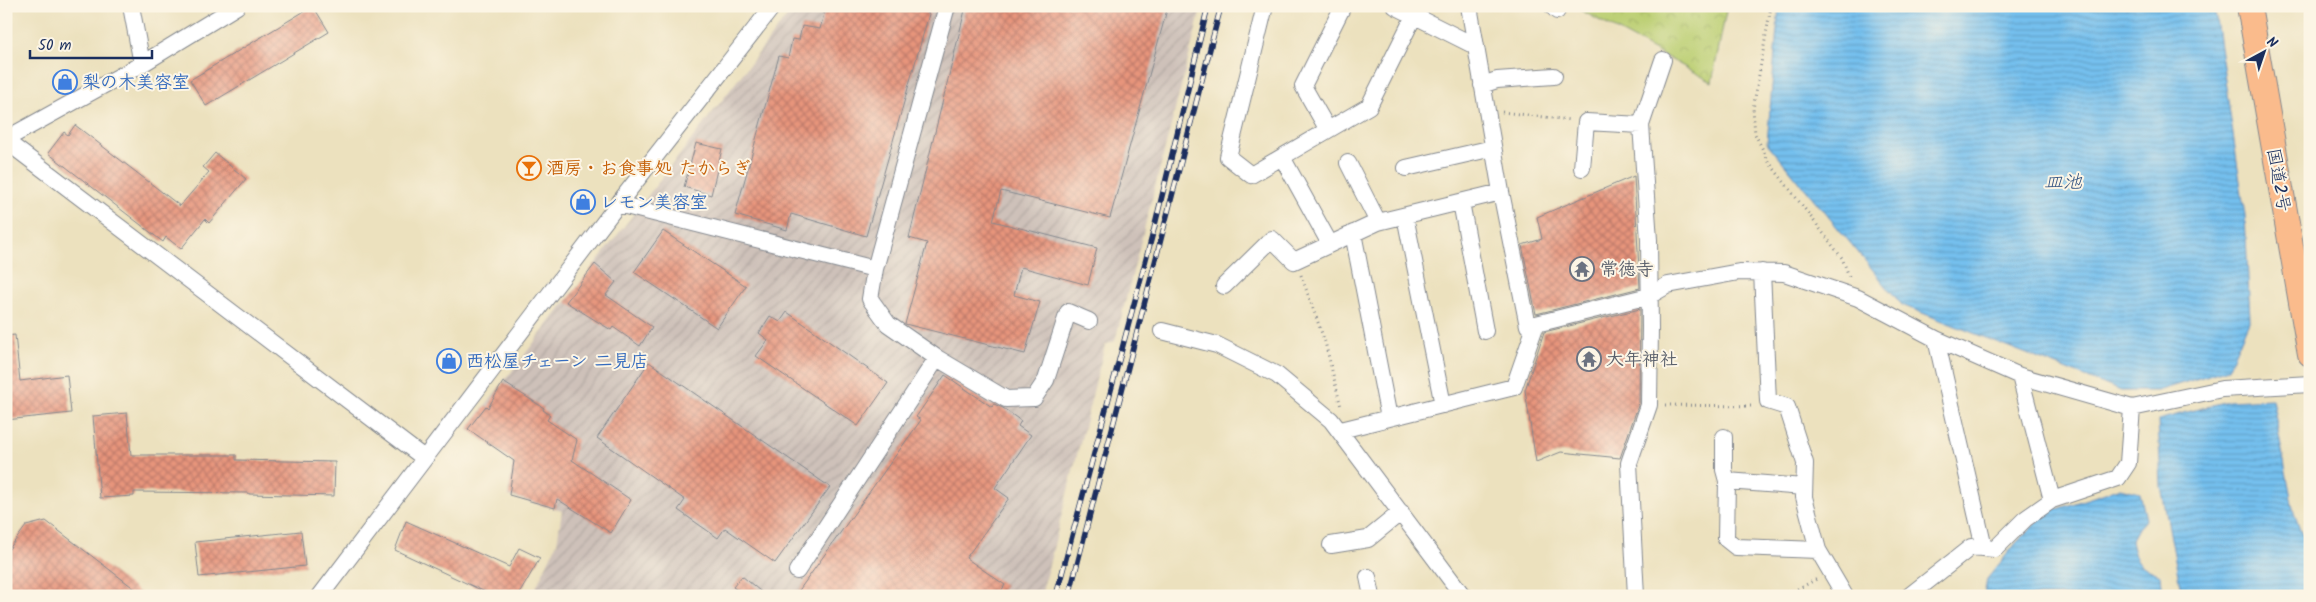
<svg xmlns="http://www.w3.org/2000/svg" width="2316" height="602" viewBox="0 0 2316 602" font-family="Kalam,'Klee One',sans-serif">
<style>
.industrial{fill:url(#industrial-furrows)}
.park{fill:url(#park-crowns);stroke:#6c7f68}
.water{fill:url(#water-rules);stroke:#4878a6}
.building{fill:url(#building-cross-hatch)}
.lines{fill:none;stroke-linecap:round;stroke-linejoin:round}
.minor-casing{stroke:#84888e;stroke-width:18}
.highway-casing{stroke:#84888e;stroke-width:26}
.path{stroke:#84888e;stroke-width:3;stroke-dasharray:1 4;stroke-linecap:butt}
.minor{stroke:#fff;stroke-width:16}
.highway{stroke:#fabb8c;stroke-width:24}
.rail-casing{stroke:#1b2f5e;stroke-width:5.5}
.rail{stroke:#fcf5e5;stroke-width:4;stroke-dasharray:11;stroke-linecap:butt}
.labels{text-anchor:middle;stroke-width:4;stroke-linejoin:round;paint-order:stroke}
.shop-label{font-size:18px;font-weight:bold;fill:#366cbe;stroke:#fcf5e5;text-anchor:start}
.food-label{font-size:18px;font-weight:bold;fill:#c56008;stroke:#fcf5e5;text-anchor:start}
.street-label{font-size:18px;fill:#1b2f5e;stroke:#fcf5e5}
.worship-label{font-size:18px;font-weight:bold;fill:#5b616d;stroke:#fcf5e5;text-anchor:start}
.water-label{font-size:19px;font-style:italic;fill:#325382;stroke:#fcf5e5}
</style>
<defs>
<pattern id="industrial-furrows" width="10" height="10" patternUnits="userSpaceOnUse" patternTransform="scale(1.25)"><rect width="10" height="10" fill="#cec1b9"/><path d="M-1 1l2-2M0 10L10 0M9 11l2-2" fill="none" stroke="#b0a6a1"/></pattern>
<pattern id="park-crowns" width="20" height="18" patternUnits="userSpaceOnUse" patternTransform="scale(1.25)"><rect width="20" height="18" fill="#bccf73"/><path d="M2 6a3 3 0 1 1 6 0M12 15a3 3 0 1 1 6 0" fill="none" stroke="#a1b266"/></pattern>
<pattern id="water-rules" width="6" height="5" patternUnits="userSpaceOnUse" patternTransform="scale(1.25)"><rect width="6" height="5" fill="#75c0ee"/><path d="M0 2.5h6" fill="none" stroke="#5f9cc4"/></pattern>
<pattern id="building-cross-hatch" width="8" height="8" patternUnits="userSpaceOnUse" patternTransform="scale(1.25)"><rect width="8" height="8" fill="#e7947c"/><path d="M0 0l8 8M0 8l8-8" fill="none" stroke="#ba7969"/></pattern>
</defs>
<rect width="100%" height="100%" fill="#fcf5e5"/>
<filter id="ink" filterUnits="userSpaceOnUse"><feTurbulence type="fractalNoise" baseFrequency=".02" numOctaves="2"/><feDisplacementMap in="SourceGraphic" scale="10" xChannelSelector="R" yChannelSelector="G"/><feConvolveMatrix kernelMatrix="1 2 1 2 8 2 1 2 1" color-interpolation-filters="sRGB"/></filter>
<filter id="wash" filterUnits="userSpaceOnUse"><feTurbulence type="fractalNoise" baseFrequency=".0096" numOctaves="4" result="noise"/><feDisplacementMap in="SourceGraphic" scale="20" xChannelSelector="R" yChannelSelector="G"/><feGaussianBlur stdDeviation="1.12" result="paint"/><feColorMatrix in="noise" values="0 0 0 0 0 0 0 0 0 0 0 0 0 0 0 0 0 1.4 0 .05"/><feComposite in="paint" operator="in"/></filter>
<g filter="url(#wash)">
<rect width="100%" height="100%" fill="#ece1be"/>
<!-- industrial -->
<path class="industrial" d="M795,6H1202L1115,341L1105,345L1041,596H532L557,543L562,511L508,496L513,461L467,429Z"/>
<!-- park -->
<path class="park" d="M1573,6H1727L1712,82Z"/>
<!-- water -->
<path class="water" d="M1779,6H2214L2245,215L2250,319L2228,369L2157,391H2121L1902,305L1767,143Z
M2272,399L2294,513L2310,555V596H2182L2161,486L2158,420L2228,401Z
M2120,488L2140,493L2146,519L2138,528L2131,541C2135,562 2140,567 2161,575L2163,596H1984L1987,579L2017,542L2046,513Z"/>
<g id="blocks">
<!-- building -->
<path class="building" d="M313,6L329,32L206,106L190,80Z
M826,6H929L927,13L929,14L866,236L791,214L787,230L735,215L779,56L788,58L792,39L799,40L802,26L820,29Z
M966,6H1168L1110,218L1001,191L993,221L1097,248L1088,285L1021,267L1014,295L1040,302L1025,354L905,324L927,243L909,238Z
M75,125L180,206L209,172L203,167L215,153L246,179L209,223L205,219L181,249L166,237L163,242L48,153L64,132L68,135Z
M696,143L722,149L711,195L684,187Z
M1634,176L1640,288L1536,314L1522,245L1542,239L1537,217Z
M663,231L746,286L717,328L634,272Z
M595,264L616,282L606,295L652,327L640,346L613,327L611,330L566,302Z
M1640,309L1639,403L1620,458L1561,452L1536,462L1525,390L1544,332Z
M787,312L888,383L858,426L756,356L768,340L759,333L770,316L780,322Z
M15,335L20,381L67,375L71,413L6,420V336Z
M649,362L830,487L775,563L725,528L718,538L678,510L685,500L597,438Z
M945,375L992,407L994,404L1003,408L1021,421L1018,426L1031,435L995,488L1009,498L966,558L1005,585L998,596H795L921,420L916,417Z
M503,382L544,408L543,410L550,415L547,420L577,440L572,460L631,500L611,533L557,499L555,508L509,495L514,461L468,429L486,406L488,408Z
M127,413L131,455H236V460L335,462L334,496L249,494V493L134,492V496L100,498L93,416Z
M46,521L144,596H6V553L26,526Z
M406,521L509,567L519,548L540,558L518,596H494L395,550Z
M301,531L305,566L199,577L195,542Z
M742,576L766,596H745L733,587Z"/>
</g>
</g>
<g filter="url(#ink)">
<use href="#blocks" fill-opacity="0" stroke="#84888e" stroke-width="1"/>
<g class="lines">
<defs>
<path id="minor" d="M131,6L142,64
M947,6L875,269L870,299L888,324L937,358L1006,399L1034,398L1046,380L1068,312L1089,321
M1265,6L1228,157L1251,175L1369,106L1414,16
M1395,6L1475,46
M1469,6L1501,192L1528,326L1649,296L1668,285L1739,272L1784,273L1858,298L1936,339L2020,376L2132,408L2222,389L2310,384
M1552,6L1557,11
M1482,85L1497,80L1554,76
M1328,130L1303,86L1343,6
M6,139L142,64L237,6
M6,141L424,458
M1282,157L1330,244
M1348,163L1378,222
M1406,168L1493,148
M1582,168L1586,122L1641,125
M1461,202L1485,331
M618,204L875,269
M1405,216L1443,405
M1353,233L1389,418
M1762,272L1768,401L1787,407L1805,463L1804,497L1818,550L1845,596
M1224,286L1272,239L1294,261L1378,222L1501,192
M1162,331L1217,345L1277,375L1331,420L1463,596
M1936,339L1984,548
M2020,376L2052,500
M1341,430L1514,387L1536,324
M1724,437V470L1727,481
M1804,487L1727,481L1726,539L1736,547L1818,550
M1331,545L1368,539L1401,512
M797,571L937,358
M1368,577L1372,596
M320,596L618,204L773,6
M1636,596L1629,463L1649,405L1650,328L1649,240L1641,125L1663,60
M1909,596L1971,547L1995,549L2025,519L2052,500L2118,478L2128,463L2132,408"/>
<path id="highway" d="M2249,6L2310,354"/>
</defs>
<!-- minor casing -->
<use href="#minor" class="minor-casing"/>
<!-- highway casing -->
<use href="#highway" class="highway-casing"/>
<!-- path -->
<path class="path" d="M1771,6L1753,109L1755,134L1769,162L1842,258L1850,279
M1502,112L1570,120
M1301,275L1325,342L1341,407
M1665,405L1753,406
M1784,596L1817,579"/>
<!-- minor -->
<use href="#minor" class="minor"/>
<!-- highway -->
<use href="#highway" class="highway"/>
<defs>
<path id="rail" d="M1056,596L1154,229L1208,6
M1069,596L1221,6"/>
</defs>
<!-- rail casing -->
<use href="#rail" class="rail-casing"/>
<!-- rail -->
<use href="#rail" class="rail"/>
</g>
</g>
<!-- icons -->
<defs>
<symbol id="shop-ring" viewBox="-11 -11 22 22"><circle r="9.5" fill="#fcf5e5" stroke="#3f7fe0" stroke-width="1.5"/><path d="M-5-2.5h2.3a2.7 3.5 0 0 1 5.4 0H5L5.5 6h-11ZM-1.5-2.5h3a1.5 2.3 0 0 0-3 0Z" fill="#3f7fe0"/></symbol>
<symbol id="bar-ring" viewBox="-11 -11 22 22"><circle r="9.5" fill="#fcf5e5" stroke="#e8710a" stroke-width="1.5"/><path d="M-6-5H6L.8 .8V4.5H3.5V6h-7V4.5H-.8V.8Z" fill="#e8710a"/></symbol>
<symbol id="temple-ring" viewBox="-11 -11 22 22"><circle r="9.5" fill="#fcf5e5" stroke="#6b7280" stroke-width="1.5"/><path d="M0-6L5-2H3V0L6.5 2.5H4V6H1.5V3h-3V6H-4V2.5H-6.5L-3 0V-2H-5Z" fill="#6b7280"/></symbol>
</defs>
<g fill-rule="evenodd">
<use href="#shop-ring" x="51" y="68" width="28" height="28"/>
<use href="#bar-ring" x="515" y="154" width="28" height="28"/>
<use href="#shop-ring" x="569" y="188" width="28" height="28"/>
<use href="#temple-ring" x="1568" y="255" width="28" height="28"/>
<use href="#temple-ring" x="1575" y="345" width="28" height="28"/>
<use href="#shop-ring" x="435" y="347" width="28" height="28"/>
</g>
<g class="labels">
<!-- shop labels -->
<g class="shop-label">
<text x="82" y="88">梨の木美容室</text>
<text x="600" y="208">レモン美容室</text>
<text x="466" y="367">西松屋チェーン 二見店</text>
</g>
<!-- food labels -->
<g class="food-label">
<text x="546" y="174">酒房・お食事処 たからぎ</text>
</g>
<!-- street labels -->
<g class="street-label">
<text transform="translate(2279 180) rotate(80)" y="6">国道2号</text>
</g>
<!-- worship labels -->
<g class="worship-label">
<text x="1600" y="275">常徳寺</text>
<text x="1606" y="365">大年神社</text>
</g>
<!-- water labels -->
<g class="water-label">
<text x="2063" y="188">皿池</text>
</g>
</g>
<!-- margin -->
<rect width="2316" height="602" fill="none" stroke="#fcf5e5" stroke-width="25"/>
<!-- north arrow -->
<g transform="translate(2264 52) rotate(40)" stroke="#fcf5e5" stroke-width="4" paint-order="stroke">
<path d="M0-4L9 19L0 12L-9 19Z" fill="#1b2f5e"/>
<text y="-8" font-size="14" font-weight="bold" text-anchor="middle" fill="#1b2f5e">N</text>
</g>
<!-- scale -->
<path d="M30 50v8h122v-8" fill="none" stroke="#1b2f5e" stroke-width="2.5"/>
<text x="38" y="50" font-size="15" fill="#1b2f5e" stroke="#fcf5e5" stroke-width="4" paint-order="stroke">50 m</text>
</svg>
